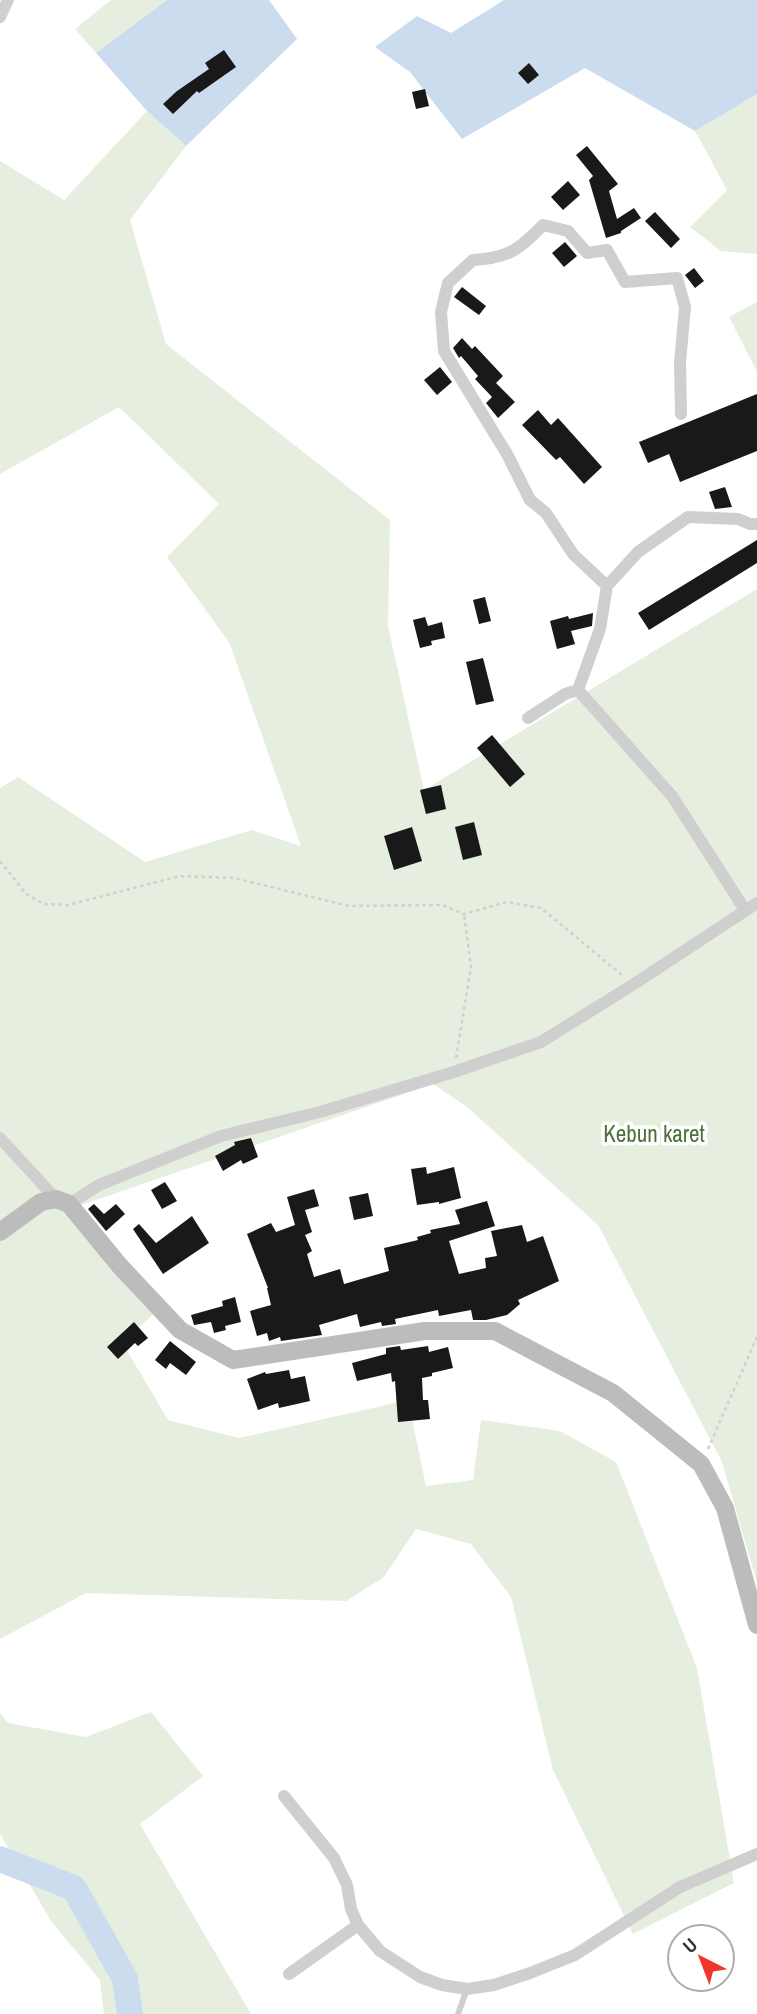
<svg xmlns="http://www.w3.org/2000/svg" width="757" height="2014" viewBox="0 0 757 2014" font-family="'Archivo Narrow',sans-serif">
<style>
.green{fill:#e6efdf}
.water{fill:#cbdcef}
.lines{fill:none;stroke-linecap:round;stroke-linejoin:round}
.river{stroke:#cbdcef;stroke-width:26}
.building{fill:#191919}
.path{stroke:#cfcfcf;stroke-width:2.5;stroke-dasharray:3.5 3.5;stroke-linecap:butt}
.service{stroke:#cfcfcf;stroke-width:6}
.minor{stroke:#cfcfcf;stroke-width:12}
.secondary{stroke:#bcbcbc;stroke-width:18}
.labels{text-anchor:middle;stroke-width:7;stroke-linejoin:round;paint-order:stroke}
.park-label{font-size:23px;fill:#4d713b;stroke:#fff}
</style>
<rect width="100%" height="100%" fill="#fff"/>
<!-- green -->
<path class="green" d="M111,0H167L96,53L75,29Z
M757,90V254L721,251L690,227L727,190L695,131Z
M147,111L186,146L130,220L166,344L390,520L388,626L424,790L757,589V1583L722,1462L598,1225L467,1107L433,1084L64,1211L158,1310L122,1342L168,1420L239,1438L408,1400L426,1486L473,1480L481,1420L560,1431L616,1462L697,1668L734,1883L633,1934L553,1770L511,1597L471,1544L416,1529L384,1577L346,1601L86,1593L0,1639V788L18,777L145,862L252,830L301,846L229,642L167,557L219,504L119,407L0,474V161L64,200Z
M757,302V372L729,317Z
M151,1712L203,1776L140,1824L251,2014H104L100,1980L51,1921L0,1834V1713L8,1723L86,1737Z"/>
<!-- water -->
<path class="water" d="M167,0H269L297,39L186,146L147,111L96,53Z
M504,0H757V94L695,131L585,68L462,139L410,72L375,47L417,16L451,33Z"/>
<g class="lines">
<!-- river -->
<path class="river" d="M0,1859L74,1888L125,1979L130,2014"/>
</g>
<!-- building -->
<path class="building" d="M224,50L236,67L199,93L197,91L173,114L163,104L177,91L209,69L205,63Z
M529,63L539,75L528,84L518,73Z
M425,89L429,106L416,109L412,92Z
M587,146L618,184L609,191L617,219L634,208L641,218L621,231V233L606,238L589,180L593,176L576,155Z
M568,181L580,195L563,210L551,197Z
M655,212L680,239L671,248L645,221Z
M565,242L577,256L564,267L552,253Z
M694,268L704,281L695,288L685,275Z
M462,287L486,306L479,315L454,297Z
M462,338L472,349L475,346L503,376L496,383L515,402L498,418L486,403L492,397L475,379L478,376L461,356L459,358L453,348Z
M440,367L452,382L437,395L424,380Z
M757,394V451L680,482L669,454L648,463L639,442Z
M538,410L551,425L558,418L602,467L584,484L560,457L556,460L522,425Z
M725,487L732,507L715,509L709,492Z
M757,540V563L649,630L638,613Z
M485,597L491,621L479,624L473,600Z
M593,613L592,626L571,631L575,644L557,649L550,621L568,616L569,619Z
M425,617L428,626L442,622L445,638L431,641L432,645L420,648L413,620Z
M483,658L494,701L476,705L466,662Z
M492,735L525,774L510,787L477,748Z
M441,785L446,809L426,814L420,790Z
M474,822L482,855L463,860L455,827Z
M412,827L422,861L394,870L384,836Z
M251,1138L258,1157L243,1164L241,1160L223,1171L215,1156L235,1145L234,1142Z
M426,1167L427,1174L454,1167L461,1198L439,1204V1202L417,1205L411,1169Z
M165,1182L177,1201L162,1209L151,1190Z
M314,1189L319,1206L305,1210L312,1232L305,1235L312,1251L307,1254L314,1277L340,1269L344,1284L389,1271L384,1248L418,1240L417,1237L431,1233L430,1230L460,1224L455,1210L487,1201L495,1226L449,1241L459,1274L486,1268L485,1258L497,1256L491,1231L522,1225L527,1242L543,1236L559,1281L518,1300L520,1304L507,1315L486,1320H473L471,1310L439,1316L438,1310L395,1319L396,1324L382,1326L381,1322L360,1327L357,1314L319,1325L322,1335L281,1341L280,1337L269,1341L267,1333L257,1336L250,1311L271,1305L267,1288H268L247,1234L271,1223L276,1232L295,1225L287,1197Z
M368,1193L373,1216L354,1220L349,1197Z
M94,1204L104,1214L116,1204L125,1214L106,1231L88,1209Z
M192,1216L209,1243L163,1274L133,1229L139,1224L156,1243Z
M235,1297L241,1322L225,1326L226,1330L214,1333L211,1322L194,1325L191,1315L223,1306L222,1301Z
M134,1322L148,1338L138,1346L135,1343L118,1359L107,1347Z
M170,1341L196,1362L186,1375L170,1363L166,1369L155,1360Z
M400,1346L401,1350L428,1346L429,1352L448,1347L453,1368L432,1373V1376L422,1378L423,1400H428L430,1419L398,1422L395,1381L392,1382L391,1373L357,1381L352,1363L386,1354V1348Z
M289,1370L291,1379L305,1376L310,1401L279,1408L278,1403L258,1410L247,1379L265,1372L266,1374Z"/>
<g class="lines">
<!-- path -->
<path class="path" d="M0,861L26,894L44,904L68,905L180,876L234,878L349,906L442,905L464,914L507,902L541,908L622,975
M456,1058L471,967L464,914
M708,1449L757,1337"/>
<!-- service -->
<path class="service" d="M458,2014L467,1989"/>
<!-- minor -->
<path class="minor" d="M0,17L8,0
M607,586L573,554L546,513L530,500L507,454L444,351L441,312L448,283L473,260C508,258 519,250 543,225L568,231L587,253L607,250L625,282L677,278L685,307L680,363L681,414
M578,690L672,796L745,910
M528,718L565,694L578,690L600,629L607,586L638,552L688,517L738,519L750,524H757
M0,1138L56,1199
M69,1204L99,1185L221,1136L320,1112L454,1072L541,1042L634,984L757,903
M284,1796L334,1858L347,1885L351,1909L358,1925L380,1951L420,1977L442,1985L467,1989L494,1985L530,1973L575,1955L680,1887L757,1854
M289,1974L358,1925"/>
<!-- secondary -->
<path class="secondary" d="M0,1232L41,1202L56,1199L69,1204L119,1265L180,1330L233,1360L425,1331H495L613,1393L701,1464L725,1508L757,1625"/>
</g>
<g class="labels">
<!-- park labels -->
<g class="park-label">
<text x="654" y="1142">Kebun karet</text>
</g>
</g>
<!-- north arrow -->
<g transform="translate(701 1958) rotate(318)"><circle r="33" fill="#ffffff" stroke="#adadad" stroke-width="2"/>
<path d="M0-5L12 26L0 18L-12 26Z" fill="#f0372c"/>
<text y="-10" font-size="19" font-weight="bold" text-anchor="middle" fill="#323232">U</text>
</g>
</svg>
